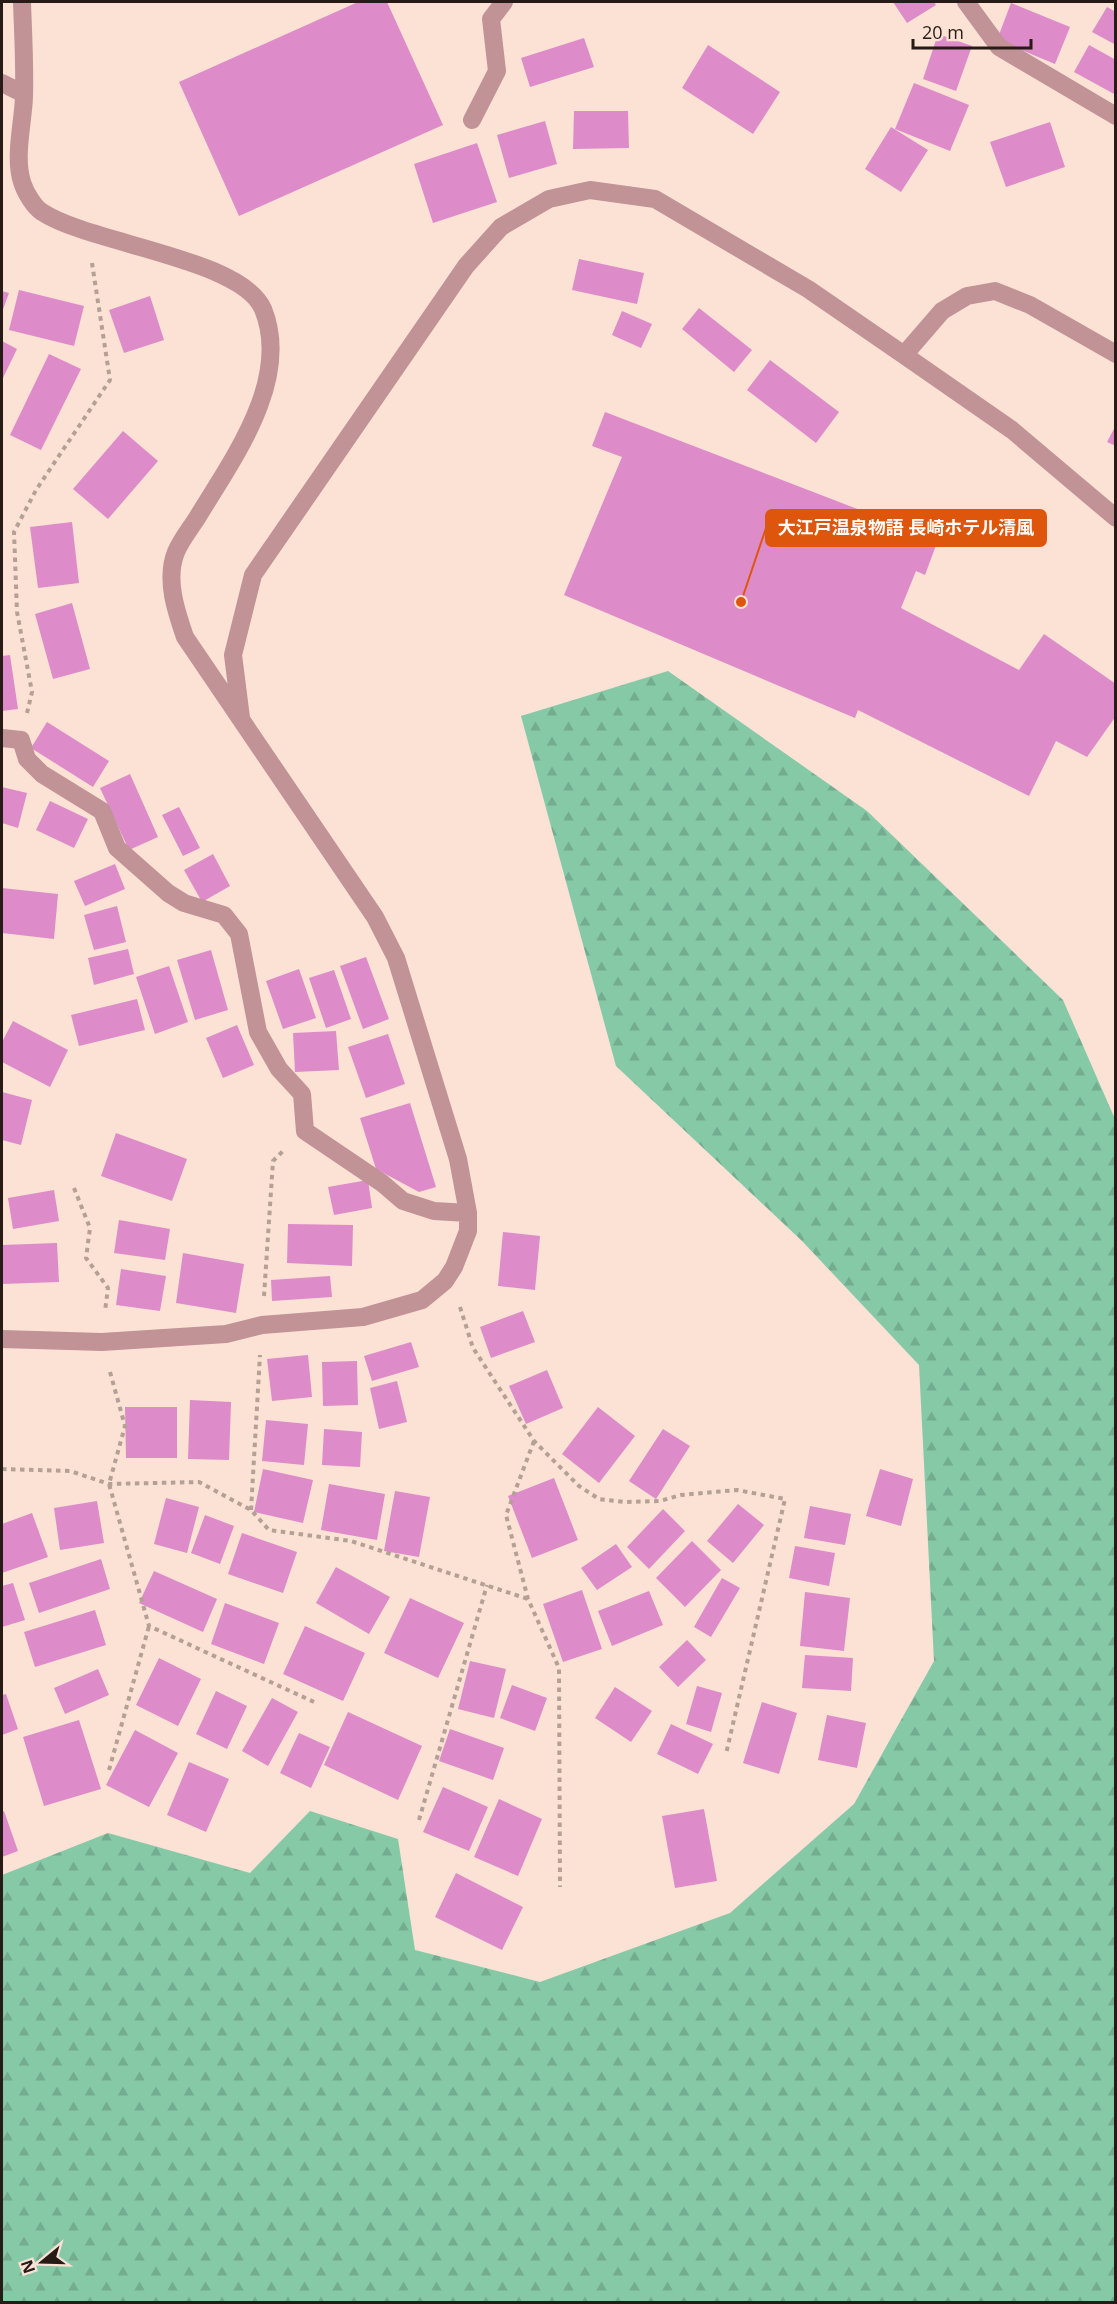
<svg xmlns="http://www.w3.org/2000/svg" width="1117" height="2304" viewBox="0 0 1117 2304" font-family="'Open Sans','Noto Sans JP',sans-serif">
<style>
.forest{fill:url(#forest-firs)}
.building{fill:#dd8bc9}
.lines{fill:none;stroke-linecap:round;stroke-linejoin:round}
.path{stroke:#b5a096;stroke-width:4;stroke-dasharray:4.5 4.5;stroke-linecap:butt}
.minor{stroke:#c19296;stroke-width:18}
.leader{fill:none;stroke:#de560c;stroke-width:2}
.callout-dot{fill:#de560c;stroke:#fbe2d5;stroke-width:2}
.callout{fill:#de560c;stroke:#de560c;stroke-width:2}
.callout-label{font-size:18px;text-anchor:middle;font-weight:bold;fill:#fff}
</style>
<defs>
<pattern id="forest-firs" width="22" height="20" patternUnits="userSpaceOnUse" patternTransform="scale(1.5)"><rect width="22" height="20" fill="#85c9a7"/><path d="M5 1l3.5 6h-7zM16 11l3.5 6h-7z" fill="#73ac8f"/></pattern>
</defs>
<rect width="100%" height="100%" fill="#fbe2d5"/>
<!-- forest -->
<path class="forest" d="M668,671L867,811L1063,1000L1115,1119V2302H2V1875L108,1833L250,1873L310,1811L398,1839L415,1950L540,1982L730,1913L854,1804L934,1661L919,1365L802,1241L616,1066L521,716Z"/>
<!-- building -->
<path class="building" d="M358,2H387L443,125L239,216L179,82Z
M893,2H934L936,5L907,23Z
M1011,3L1070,27L1055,64L997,40Z
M1107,7L1116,12V45L1092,32Z
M938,34L972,46L956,91L923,79Z
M584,38L594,67L530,87L521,58Z
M708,45L780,92L753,134L682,88Z
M1089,45L1116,60V95L1074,72Z
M914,83L969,105L950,151L895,129Z
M574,111H628L629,148L573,149Z
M545,121L557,164L509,178L497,135Z
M1050,122L1065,167L1006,187L990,142Z
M891,127L928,150L901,192L865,169Z
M477,143L497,202L433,223L414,164Z
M579,259L644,273L637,304L572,290Z
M19,290L84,306L74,346L9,330Z
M2,291L9,293L2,312Z
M150,296L164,340L124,353L109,310Z
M699,308L752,350L734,372L682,329Z
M622,311L652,324L641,348L612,335Z
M2,341L17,349L2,380Z
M49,354L81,369L41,450L10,435Z
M770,360L839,412L816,443L747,390Z
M605,412L938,540L925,575L916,571L901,608L1019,670L1044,634L1116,684V716L1087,757L1056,741L1029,796L858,710L855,718L564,595L622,457L592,446Z
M1116,425V446L1107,442Z
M123,431L158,461L108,519L73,489Z
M72,522L79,583L38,588L30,527Z
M72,603L90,669L53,679L35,614Z
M10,655L18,709L2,711V656Z
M47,722L109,761L93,787L31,748Z
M130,774L158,837L129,850L100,788Z
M2,787L27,793L18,828L2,823Z
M50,801L88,819L74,848L36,830Z
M179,807L200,848L183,856L162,815Z
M213,854L230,886L202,902L184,870Z
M115,864L125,889L85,906L74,881Z
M2,888L58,894L54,939L2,933Z
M117,906L126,942L94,950L84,915Z
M128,949L134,974L94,985L88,958Z
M211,950L228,1010L195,1020L177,960Z
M366,957L389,1019L363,1029L340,966Z
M169,966L188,1022L155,1034L136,977Z
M299,969L316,1018L283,1029L266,981Z
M334,970L351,1019L326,1028L309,978Z
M137,999L145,1030L79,1046L71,1015Z
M13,1021L68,1050L50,1087L2,1062V1042Z
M237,1025L254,1065L223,1078L206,1038Z
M336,1031L339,1070L295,1072L293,1033Z
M388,1034L405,1084L366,1098L348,1047Z
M2,1092L32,1100L21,1145L2,1140Z
M410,1103L436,1187L419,1192L376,1169L360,1118Z
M116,1133L187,1159L172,1201L101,1176Z
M368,1180L372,1208L334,1215L328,1187Z
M54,1190L59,1221L13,1229L8,1198Z
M119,1220L170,1229L165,1260L114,1253Z
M288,1224L353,1225L352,1266L287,1263Z
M503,1232L540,1236L535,1290L498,1286Z
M57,1243L59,1282L2,1284V1245Z
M183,1253L244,1264L236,1313L176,1303Z
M121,1269L166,1276L160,1311L116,1305Z
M330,1276L332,1297L272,1301L271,1280Z
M523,1311L535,1342L491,1358L480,1327Z
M411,1342L419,1367L372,1381L364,1356Z
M308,1355L312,1397L272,1401L267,1359Z
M357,1361L358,1405L323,1406L322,1362Z
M547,1370L563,1408L526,1424L509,1386Z
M397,1381L407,1422L379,1429L370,1388Z
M190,1400L231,1402L229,1460L188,1459Z
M125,1407H177V1458H126Z
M598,1407L635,1436L599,1483L562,1454Z
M266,1420L308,1424L304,1465L262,1461Z
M324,1429L362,1432L360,1467L322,1465Z
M663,1429L690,1446L656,1499L629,1481Z
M263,1469L313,1480L303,1523L254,1512Z
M880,1469L913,1479L901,1526L866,1516Z
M554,1478L578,1540L532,1558L508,1496Z
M329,1484L385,1494L377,1540L321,1530Z
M395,1491L430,1497L419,1557L384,1551Z
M166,1498L199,1507L187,1553L154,1544Z
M97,1501L104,1543L60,1550L54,1508Z
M738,1504L764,1525L733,1563L707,1541Z
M810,1506L851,1514L845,1545L804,1538Z
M663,1509L685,1531L649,1569L627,1547Z
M32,1513L48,1557L2,1573V1524Z
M205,1515L234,1526L220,1564L191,1553Z
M242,1533L297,1552L283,1593L228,1574Z
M692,1541L721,1570L685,1607L656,1578Z
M616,1544L632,1567L597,1590L581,1568Z
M795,1546L835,1553L829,1586L789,1578Z
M101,1559L110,1589L39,1613L29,1583Z
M336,1567L390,1597L369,1634L316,1603Z
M154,1571L217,1599L203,1632L139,1603Z
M722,1578L740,1588L711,1637L694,1627Z
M13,1583L25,1620L2,1627V1586Z
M582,1590L602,1649L563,1662L543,1604Z
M649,1591L663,1625L612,1646L598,1611Z
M805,1592L850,1598L844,1651L800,1646Z
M410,1598L464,1623L438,1678L384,1653Z
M225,1603L279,1623L264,1664L211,1644Z
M95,1610L106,1645L35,1667L24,1632Z
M305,1626L365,1653L343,1701L283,1674Z
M687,1640L706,1660L678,1687L659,1667Z
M805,1655L853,1658L851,1691L802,1688Z
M159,1658L201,1679L178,1726L136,1705Z
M470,1661L506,1669L494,1718L458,1709Z
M98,1669L109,1695L65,1714L54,1688Z
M512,1685L547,1698L535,1731L500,1718Z
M697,1686L722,1693L711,1732L686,1724Z
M615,1687L652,1711L631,1742L595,1718Z
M216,1691L247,1706L227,1749L196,1734Z
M6,1694L18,1729L2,1735V1695Z
M272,1698L298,1712L268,1766L242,1751Z
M762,1702L797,1713L779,1774L743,1763Z
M348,1712L422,1746L398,1800L324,1765Z
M827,1715L866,1723L857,1768L818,1760Z
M79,1720L101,1789L44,1806L23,1737Z
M671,1724L713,1744L698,1774L657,1754Z
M450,1729L504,1748L493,1780L439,1761Z
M135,1730L178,1753L149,1807L106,1785Z
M299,1733L330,1747L311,1788L280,1773Z
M189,1762L229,1779L206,1832L167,1815Z
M443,1787L488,1807L469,1851L423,1832Z
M499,1799L542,1819L518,1876L474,1857Z
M704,1809L717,1881L675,1888L662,1816Z
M4,1811L18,1851L2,1857V1812Z
M456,1873L523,1907L502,1950L435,1917Z"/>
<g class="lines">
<!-- path -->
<path class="path" d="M27,713L32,692L17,612L14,532L36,490L110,380L92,263
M74,1188L90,1228L86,1258L108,1288L105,1311
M264,1296L273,1161L284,1150
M460,1307L473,1348L534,1441L579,1486L599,1499L625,1502L660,1501L681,1495L737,1490L785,1499L726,1754
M110,1372L125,1426L109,1484L149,1626L314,1702
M534,1441L506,1515L528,1599L559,1668L560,1887
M2,1469L70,1471L109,1484L199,1482L251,1510L269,1530L351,1541L528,1599
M251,1510L260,1355
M109,1770L149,1626
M419,1820L487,1585"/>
<!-- minor -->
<path class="minor" d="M966,2L999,47L1116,116
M2,83L24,94
M472,120L497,71L491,19L504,2
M904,355L942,311L967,296L995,291L1030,305L1116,354
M241,718L233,655L253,575L466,266L501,227L549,199L590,190L655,199L808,289L904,355L1012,430L1116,518
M2,738L21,740L27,759L42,774L102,811L117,848L168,893L184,903L224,915L239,934L258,1032L279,1069L302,1094L305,1131L382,1183L403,1201L434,1211L468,1213
M2,1339L102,1342L226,1334L262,1325L363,1317L422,1300L445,1281L454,1267L468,1231V1213L458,1159L396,958L375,917L185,637C176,611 165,579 176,552C181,540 190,529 197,518C232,460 292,380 263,309C241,258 90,244 42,212C34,207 25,192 22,182C14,157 23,123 24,97C25,65 23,33 22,2"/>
</g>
<!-- callouts -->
<path class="leader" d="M741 602L766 528"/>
<circle class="callout-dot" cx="741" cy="602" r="6"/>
<rect class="callout" x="766" y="510" width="280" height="36" rx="6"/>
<g class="callout-label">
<text x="906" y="534">大江戸温泉物語 長崎ホテル清風</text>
</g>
<!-- border -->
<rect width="1117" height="2304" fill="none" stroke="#261b16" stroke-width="6"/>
<!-- north arrow -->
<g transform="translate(42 2262) rotate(251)" stroke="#fbe2d5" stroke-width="4.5" paint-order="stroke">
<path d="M0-4.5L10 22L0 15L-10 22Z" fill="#261b16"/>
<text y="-9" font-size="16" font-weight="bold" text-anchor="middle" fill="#261b16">N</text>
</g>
<!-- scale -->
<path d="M913 39v9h118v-9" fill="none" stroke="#261b16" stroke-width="3"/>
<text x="922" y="39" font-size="18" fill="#261b16" stroke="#fbe2d5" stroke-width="4.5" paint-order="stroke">20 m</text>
</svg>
